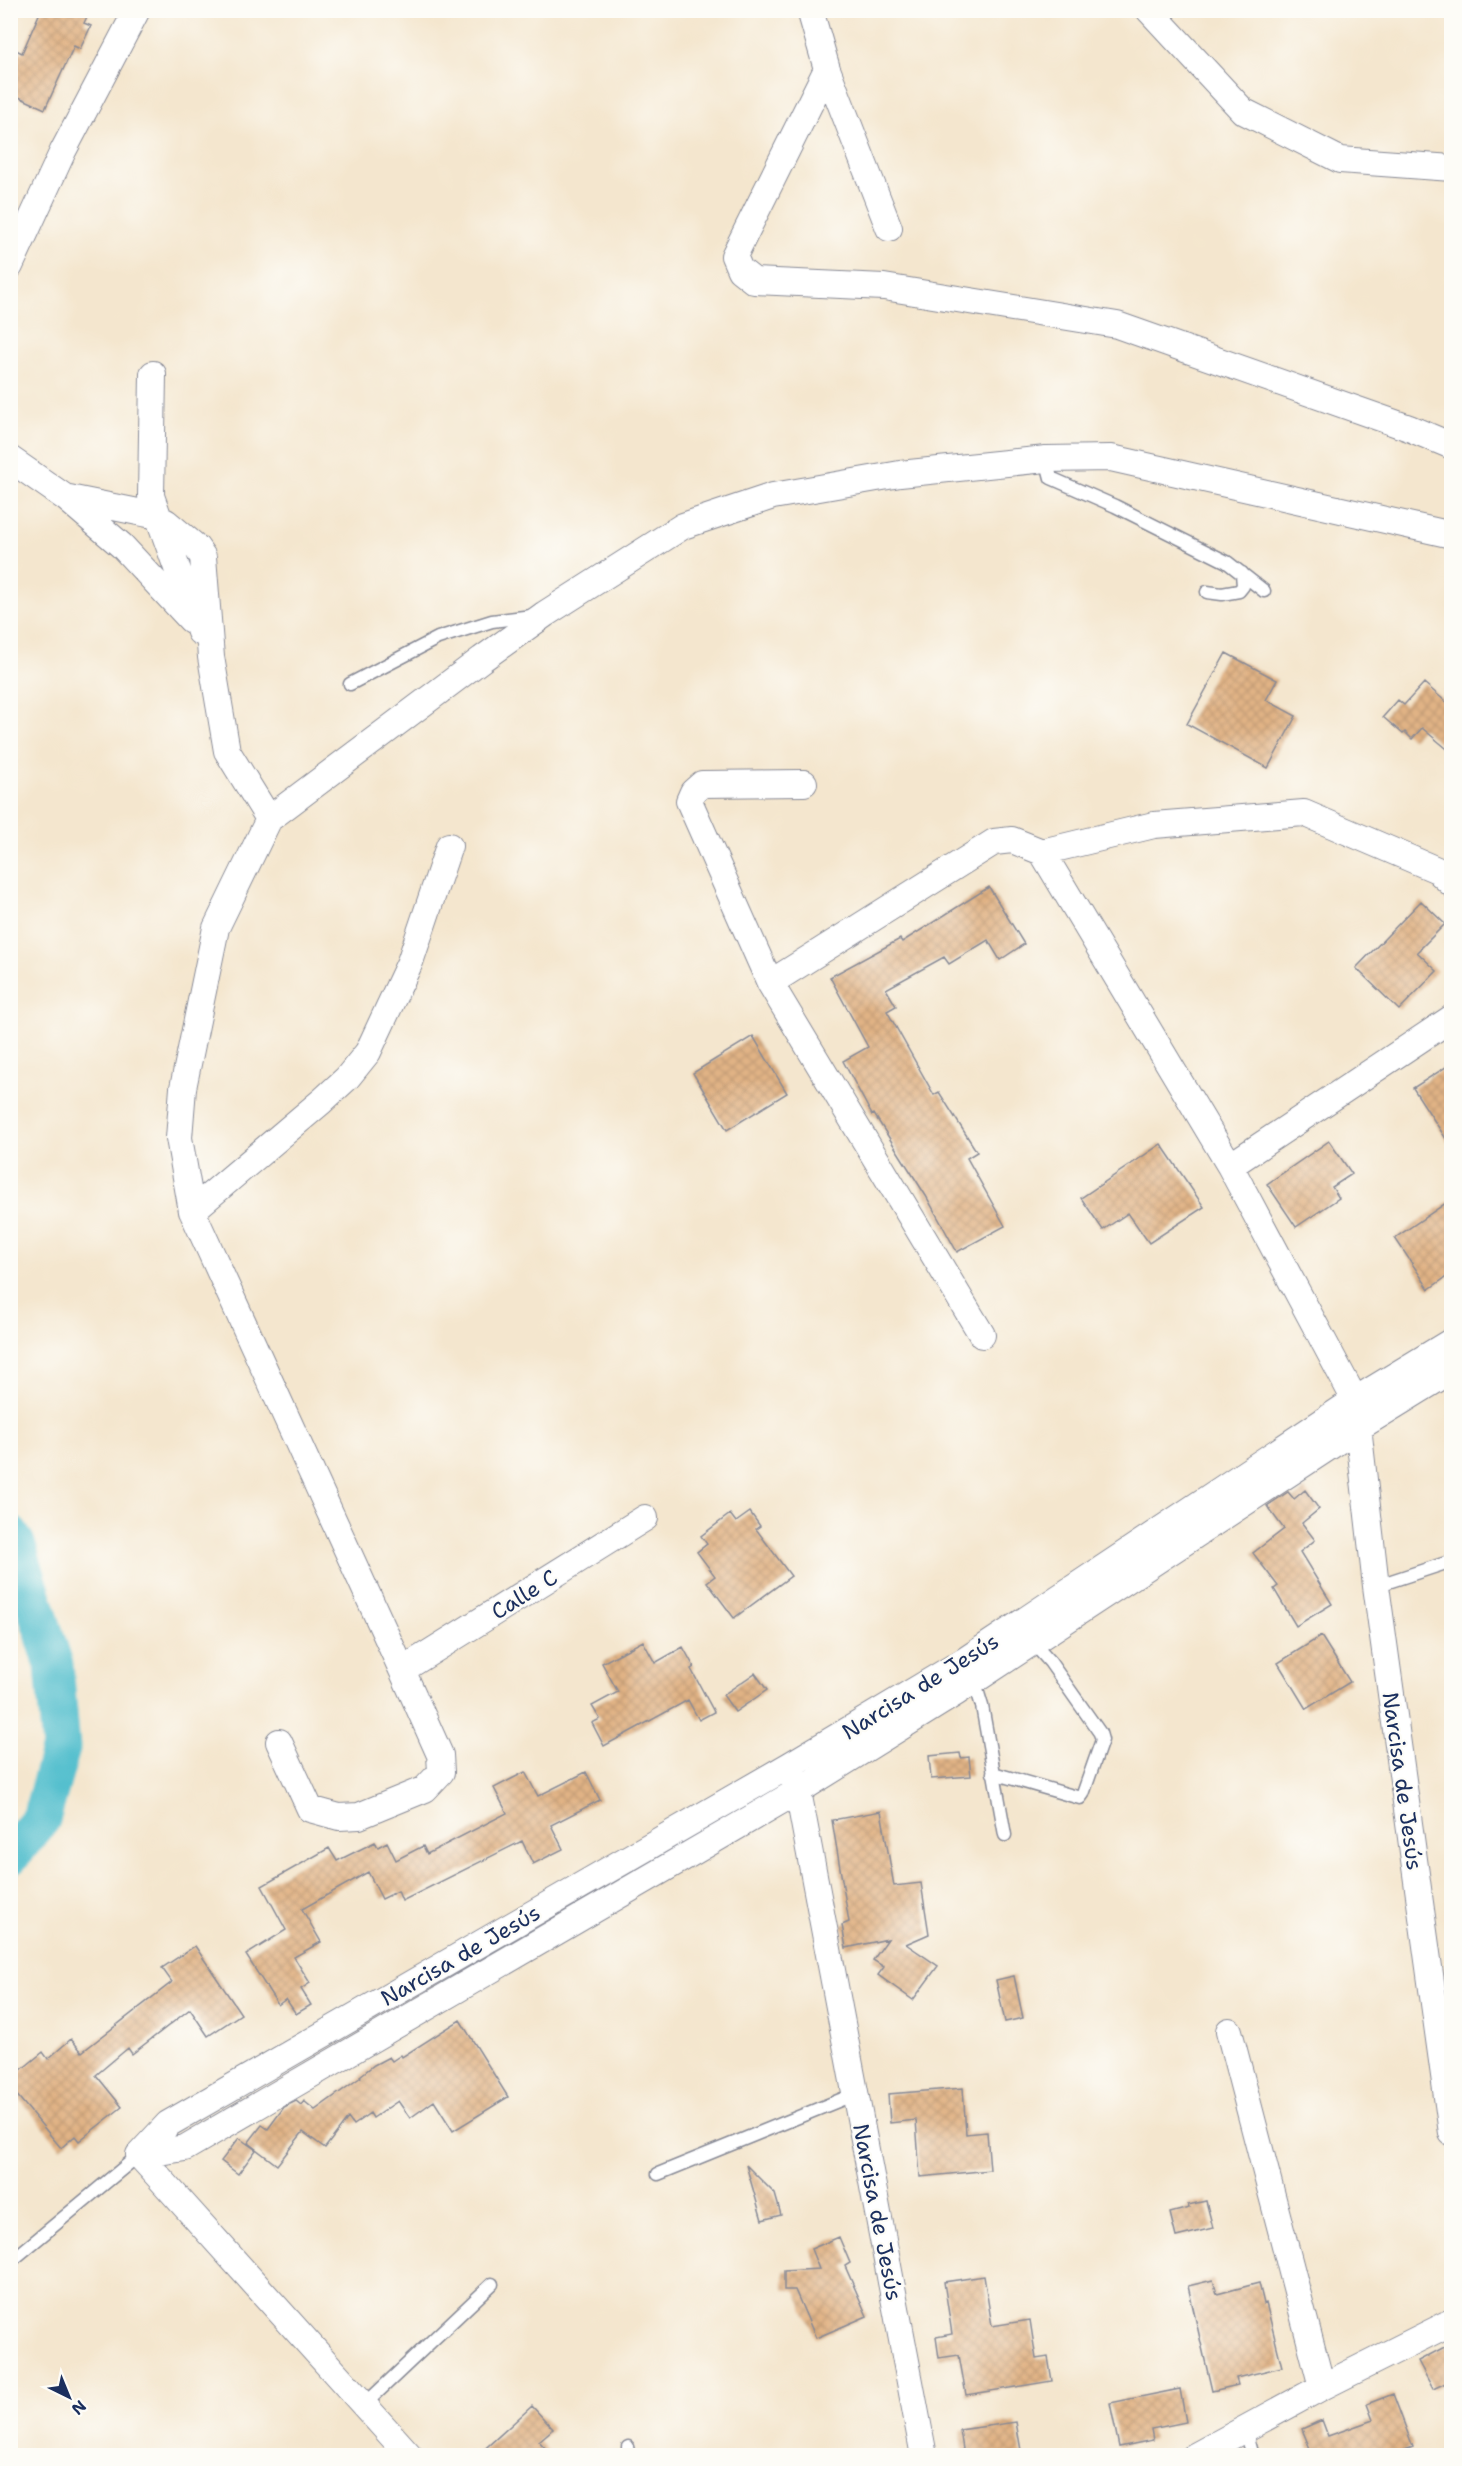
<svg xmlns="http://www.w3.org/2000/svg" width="1462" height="2466" viewBox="0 0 1462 2466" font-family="'Shantell Sans',sans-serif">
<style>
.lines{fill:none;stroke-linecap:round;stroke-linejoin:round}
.river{stroke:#54bfce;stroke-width:39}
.building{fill:url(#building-cross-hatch)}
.service-casing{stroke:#888a96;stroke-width:15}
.minor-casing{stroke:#888a96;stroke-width:28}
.service{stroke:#fff;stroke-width:12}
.minor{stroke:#fff;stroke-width:26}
.labels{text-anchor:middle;stroke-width:4.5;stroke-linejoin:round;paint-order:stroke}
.street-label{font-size:22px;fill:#1b2f5e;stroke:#fdfcf7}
</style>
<defs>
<pattern id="building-cross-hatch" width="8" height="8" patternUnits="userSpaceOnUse" patternTransform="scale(1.5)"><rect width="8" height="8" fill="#e1b385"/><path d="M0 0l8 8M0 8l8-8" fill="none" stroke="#c09a75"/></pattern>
</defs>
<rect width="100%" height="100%" fill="#fdfcf7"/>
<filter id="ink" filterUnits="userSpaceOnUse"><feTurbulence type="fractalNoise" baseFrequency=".0167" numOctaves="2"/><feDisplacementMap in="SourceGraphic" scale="12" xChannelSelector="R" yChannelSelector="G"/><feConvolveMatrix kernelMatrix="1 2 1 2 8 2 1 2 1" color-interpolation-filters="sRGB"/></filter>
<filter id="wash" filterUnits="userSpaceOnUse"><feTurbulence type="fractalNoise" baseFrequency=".008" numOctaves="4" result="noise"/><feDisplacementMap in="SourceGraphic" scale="24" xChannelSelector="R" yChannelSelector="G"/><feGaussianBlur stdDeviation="1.35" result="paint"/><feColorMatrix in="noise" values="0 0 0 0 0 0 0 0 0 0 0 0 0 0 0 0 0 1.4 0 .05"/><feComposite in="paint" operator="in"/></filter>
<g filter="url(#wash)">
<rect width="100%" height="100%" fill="#f4e6ce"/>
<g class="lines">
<!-- river -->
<path class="river" d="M10,1535L16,1544L54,1665L61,1748L41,1819L10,1856"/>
</g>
<g id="blocks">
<!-- building -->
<path class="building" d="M41,10H90L84,23L91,26L80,49L74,46L45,109L10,93V47L22,53Z
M1226,653L1277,680L1266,700L1296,716L1268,768L1187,724Z
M1424,683L1452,707V753L1422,728L1412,739L1405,732L1403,734L1383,717L1398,700L1404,705Z
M989,887L1024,944L1000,960L988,940L949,964L944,957L886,989L896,1006L887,1011L934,1095L939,1092L977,1152L967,1158L1005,1226L957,1252L926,1196L874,1114L872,1115L843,1061L868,1047L830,977L900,939L902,942Z
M1421,901L1445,924L1417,952L1437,971L1399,1010L1356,968Z
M753,1036L787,1093L727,1130L693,1073Z
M1452,1063V1148L1413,1088Z
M1329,1141L1352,1174L1332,1187L1339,1198L1296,1227L1267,1184Z
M1161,1144L1204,1207L1149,1243L1128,1213L1103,1230L1081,1198Z
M1452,1199V1273L1429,1289L1395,1238Z
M1305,1490L1319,1509L1302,1523L1315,1540L1300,1552L1332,1604L1296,1626L1274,1589L1278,1586L1253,1553L1284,1529L1267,1506L1288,1492L1294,1499Z
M750,1512L760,1526L756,1529L791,1576L734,1618L707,1582L715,1576L697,1552L707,1544L701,1536L730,1514L736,1522Z
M1321,1636L1350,1682L1306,1709L1278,1663Z
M643,1641L655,1663L683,1647L694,1667L691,1669L714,1712L699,1720L688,1700L604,1746L592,1723L600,1719L592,1706L618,1692L602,1663Z
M755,1673L767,1690L735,1712L723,1695Z
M960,1753L961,1758L969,1757L971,1776L931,1779L929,1756Z
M525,1772L538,1796L586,1772L600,1800L551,1825L563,1849L533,1864L522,1841L402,1901L398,1891L382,1899L368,1872L302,1909L321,1942L294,1957L310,1983L301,1989L311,2005L296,2014L286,1999L278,2005L246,1955L286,1930L262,1886L329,1848L337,1861L375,1842L378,1847L387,1842L396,1860L423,1846L427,1854L507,1813L494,1788Z
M881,1811L894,1886L921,1883L929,1934L906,1944L938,1966L913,2000L878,1975L884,1967L873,1960L888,1939L846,1948L842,1925L849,1922L832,1820Z
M195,1946L241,2014L208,2036L190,2009L132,2054L128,2048L96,2075L122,2107L79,2141L75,2136L61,2148L10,2087V2079L43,2052L48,2059L71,2039L82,2052L172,1982L162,1968Z
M1014,1976L1023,2018L1005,2022L996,1980Z
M460,2020L508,2097L453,2131L434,2101L410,2118L398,2101L373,2118L370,2113L353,2125L348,2118L325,2148L303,2132L277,2165L248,2143L262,2125L268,2129L284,2107L296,2101L301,2105L304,2101L315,2110L361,2077L360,2076L374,2065L389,2057L392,2061L401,2055L402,2057Z
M963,2088L966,2134L987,2132L990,2170L920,2177L916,2120L890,2123L888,2094Z
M239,2138L256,2150L238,2174L221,2161Z
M746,2165L775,2194L781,2215L762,2220Z
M1206,2201L1213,2228L1176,2237L1170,2213L1189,2208L1188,2205Z
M839,2237L850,2263L845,2266L867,2316L816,2338L795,2290H784V2271L819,2269L811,2249Z
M984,2276L992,2326L1030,2320L1036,2359L1048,2357L1052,2381L966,2395L959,2355L939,2358L936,2337L952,2334L944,2282Z
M1213,2280L1217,2294L1259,2283L1264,2304L1266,2303L1282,2367L1236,2378L1238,2385L1212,2391L1188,2286Z
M1452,2343V2380L1433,2389L1418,2361Z
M1180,2389L1186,2422L1151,2429L1153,2440L1119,2447L1110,2403Z
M1393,2394L1413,2447L1405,2450L1407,2456H1313L1302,2429L1322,2420L1328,2436L1373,2420L1367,2404Z
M532,2406L553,2429L539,2441L552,2456H477Z
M1016,2422L1022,2456H964L960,2430Z"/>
</g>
</g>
<g filter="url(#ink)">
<use href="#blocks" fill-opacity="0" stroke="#888a96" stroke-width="1.5"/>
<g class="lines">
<defs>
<path id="service" d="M1046,459L1051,478L1115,506L1227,562L1264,591
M1207,592L1222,594L1239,591L1243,586L1242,573
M350,684L438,638L492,621L532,616
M1376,1586L1452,1561
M974,1680L982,1706L1005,1835
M993,1773L1080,1798L1083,1794L1102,1740L1100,1733L1050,1662L1032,1642
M658,2174L855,2094
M10,2262L139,2155
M364,2405L492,2284
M1245,2431L1252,2456
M628,2447L630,2456"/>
<path id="minor" d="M810,10L827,69L889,228
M1149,10L1243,111L1340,160L1452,168
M827,69L734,256L740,270L754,281L884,287L1117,325L1409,428L1452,446
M10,266L63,151L137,10
M153,374L151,496L200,632
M10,459L66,498L122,546L191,620
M69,498L148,514
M166,522L196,547L203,557L211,657L227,751L269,819
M1042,852L1154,825L1304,813L1437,870L1452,884
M770,983L689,801L693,792L702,784L804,783
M1230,1166L1452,1018
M192,1211L322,1101L347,1078L368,1052L410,962L449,846
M982,1335L770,983L994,842L1012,840L1042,852L1230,1166L1355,1400L1376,1586L1452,2133
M402,1670L645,1518
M279,1742L310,1809L339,1817L359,1816L425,1789L441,1772L440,1755L402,1670L192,1211L179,1138L183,1088L216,928L269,819L482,659L545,614L683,526L773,496L900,474L1046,459L1111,458L1452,535
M793,1775L798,1791L924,2456
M1229,2031L1322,2387
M139,2155L168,2124L790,1765L964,1661L1355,1400L1452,1341
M139,2155L185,2148L798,1791L957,1692L1358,1428L1452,1370
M139,2155L410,2456
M1195,2456L1322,2387L1452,2322"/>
</defs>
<!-- service casing -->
<use href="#service" class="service-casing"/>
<!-- minor casing -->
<use href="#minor" class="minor-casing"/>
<!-- service -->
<use href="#service" class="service"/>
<!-- minor -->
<use href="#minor" class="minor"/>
</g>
</g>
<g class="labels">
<!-- street labels -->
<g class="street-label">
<text transform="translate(524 1594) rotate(-32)" y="8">Calle C</text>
<text transform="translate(920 1686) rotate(-32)" y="8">Narcisa de Jesús</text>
<text transform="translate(1403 1781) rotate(82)" y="8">Narcisa de Jesús</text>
<text transform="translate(460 1955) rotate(-30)" y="8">Narcisa de Jesús</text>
<text transform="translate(878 2212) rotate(79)" y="8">Narcisa de Jesús</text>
</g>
</g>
<!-- margin -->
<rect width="1462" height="2466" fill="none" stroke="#fdfcf7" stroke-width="36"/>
<!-- north arrow -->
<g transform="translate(69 2397) rotate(137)" stroke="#fdfcf7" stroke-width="4.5" paint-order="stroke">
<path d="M0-4.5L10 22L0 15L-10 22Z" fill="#1b2f5e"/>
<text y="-9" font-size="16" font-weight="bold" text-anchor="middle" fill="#1b2f5e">N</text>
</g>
</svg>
